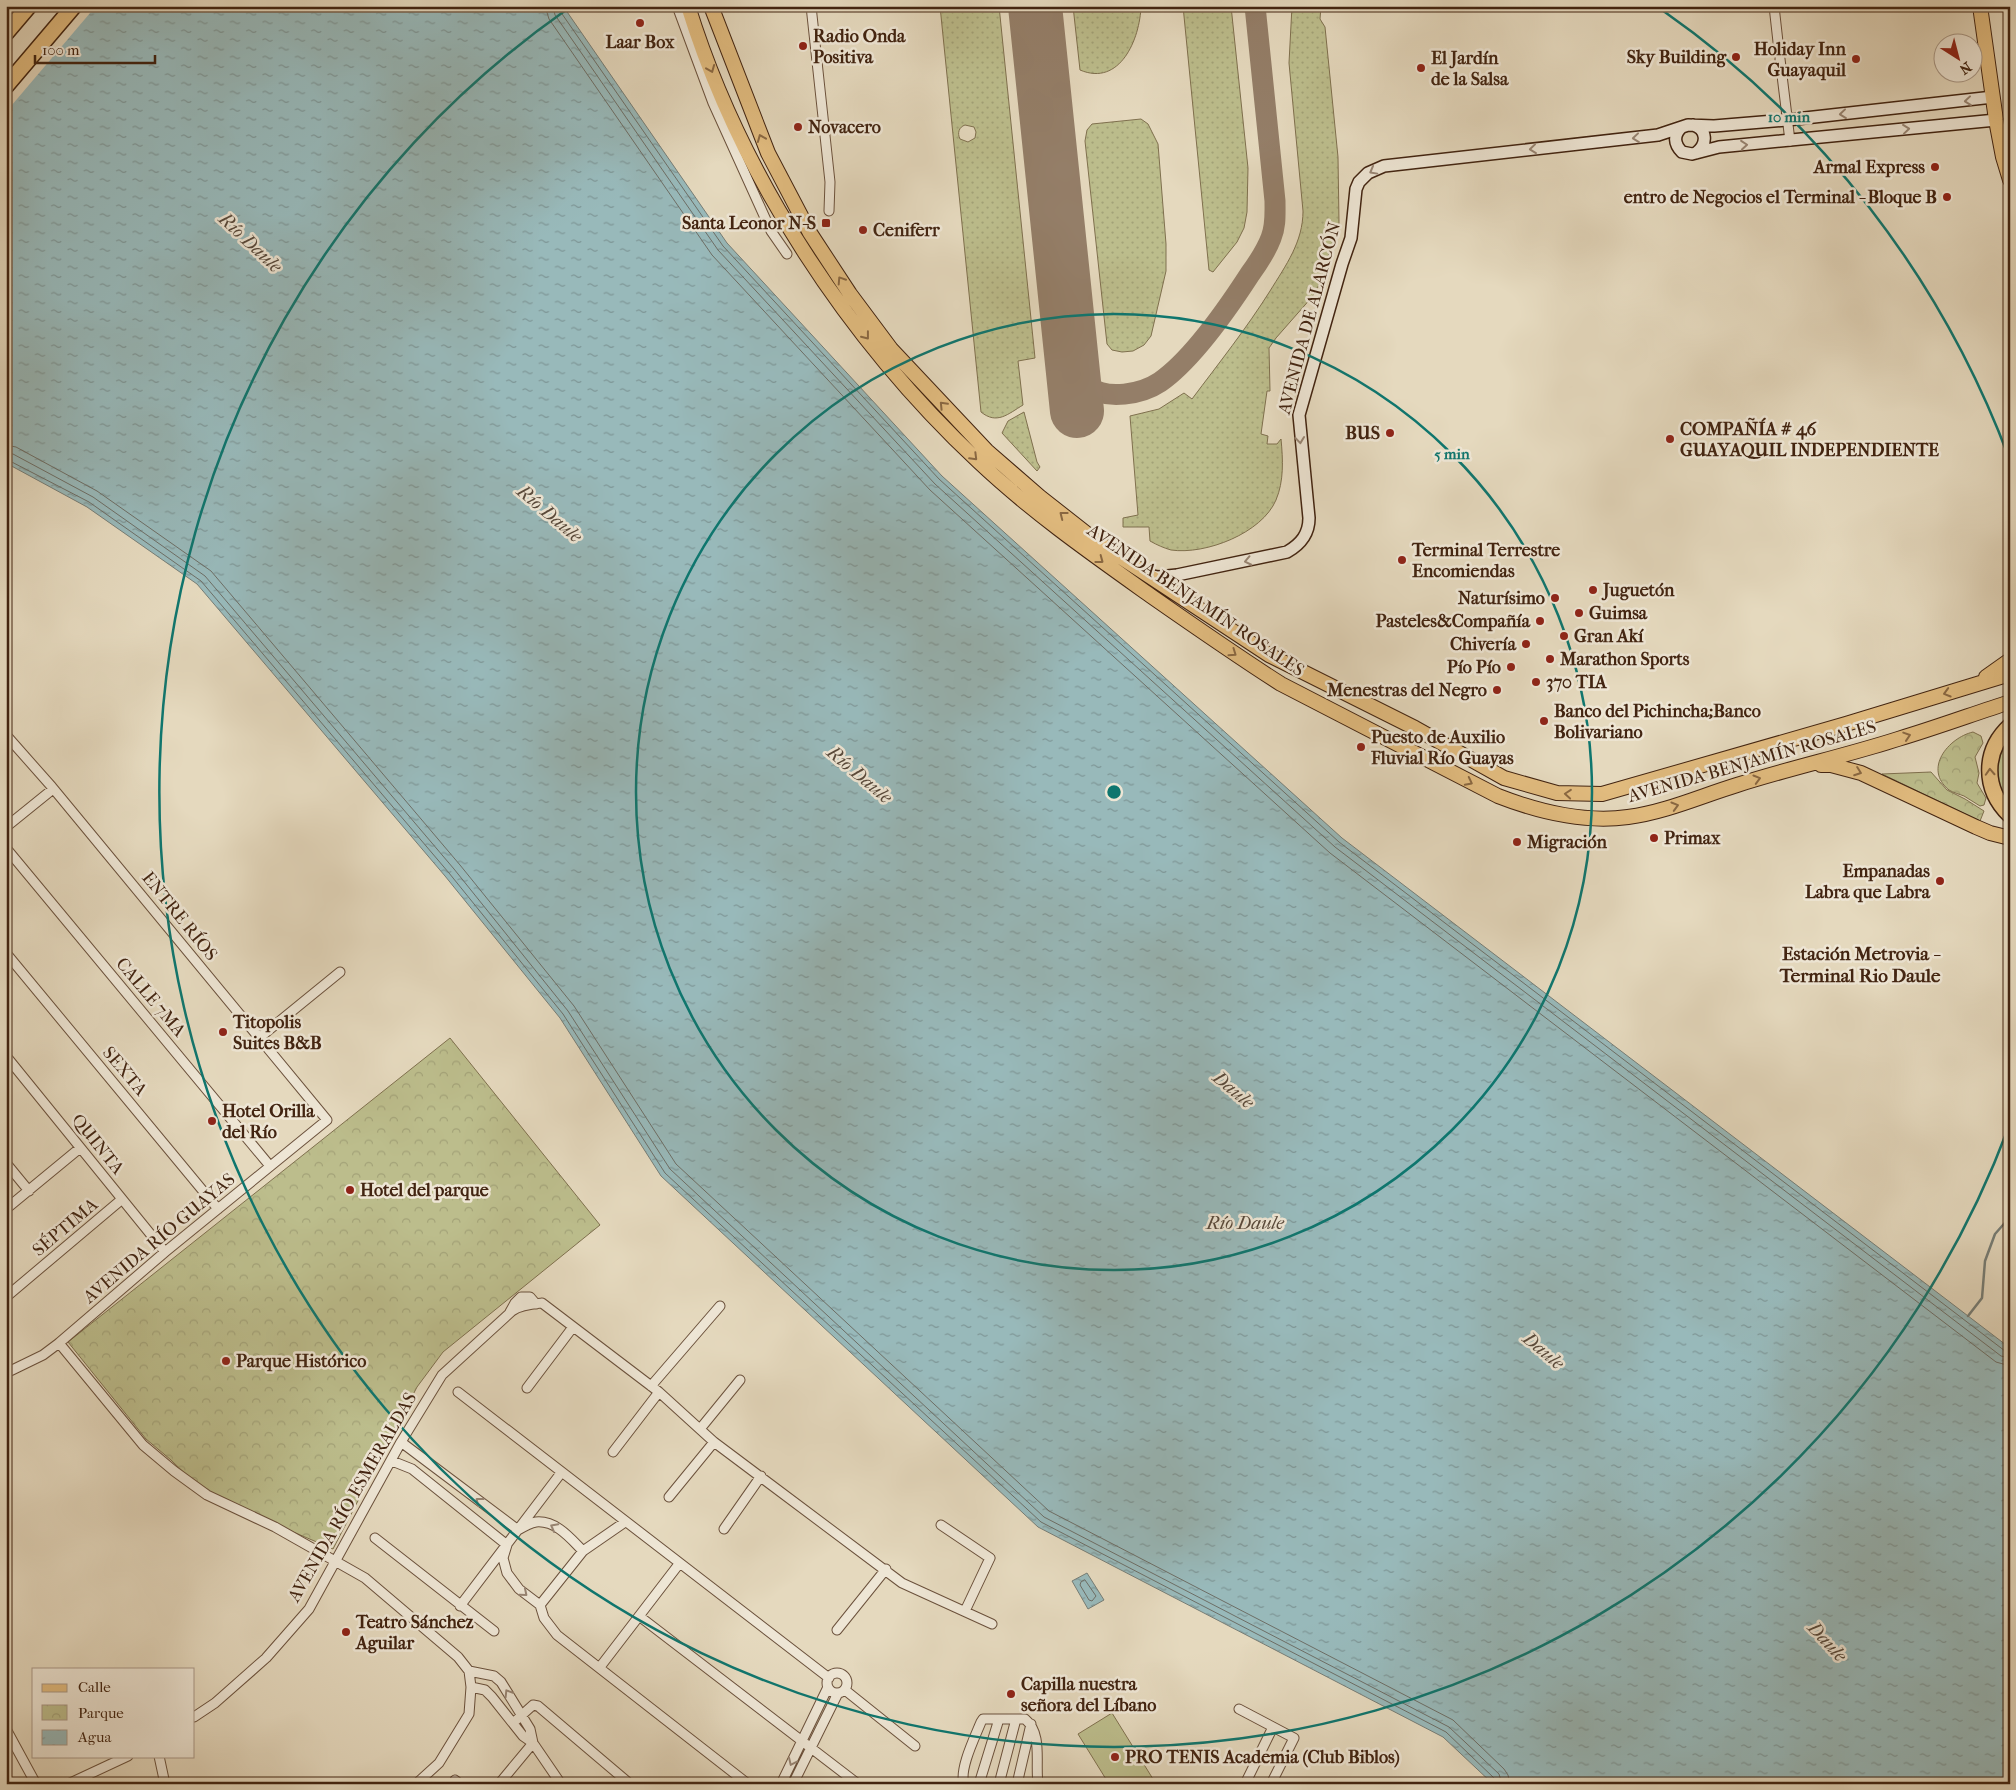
<svg xmlns="http://www.w3.org/2000/svg" width="2016" height="1790" viewBox="0 0 2016 1790" font-family="'IM FELL French Canon',serif">
<style>
.grass{fill:url(#grass-dots);stroke:#7f704e;fill-rule:evenodd}
.park{fill:url(#park-crowns);stroke:#7f704e}
.pitch{fill:#bcbd8c;stroke:#7f704e}
.water{fill:url(#water-ripples);stroke:#767d76}
.pier{fill:#e5d9be}
.lines{fill:none;stroke-linecap:round;stroke-linejoin:round}
.shore{stroke:#6d6e66;stroke-width:1}
.stream{stroke:#767d76;stroke-width:2.5}
.taxiway{stroke:#947e68;stroke-width:21}
.runway{stroke:#947e68;stroke-width:54}
.street-tunnel{stroke:#c4b59b;stroke-width:9;stroke-dasharray:9 4.5;stroke-linecap:butt}
.street-casing{stroke:#6b513c;stroke-width:11}
.secondary-casing{stroke:#422411;stroke-width:14}
.primary-casing{stroke:#422411;stroke-width:16}
.highway-casing{stroke:#422411;stroke-width:18}
.street{stroke:#eee6d5;stroke-width:9}
.secondary{stroke:#eee6d5;stroke-width:11}
.primary{stroke:#e2bc7f;stroke-width:14}
.highway{stroke:#e2bc7f;stroke-width:15}
.oneway{stroke:#8a6842}
.oneway2{stroke:#988573}
.ring{fill:none;stroke:#0f766e;stroke-width:2.5}
.poi-dot{fill:#8f2418;stroke:#eee6d5;stroke-width:2}
.labels{text-anchor:middle;stroke-width:5;stroke-linejoin:round;paint-order:stroke}
.poi-label{font-size:18px;font-weight:bold;fill:#422411;stroke:#eee6d5;text-anchor:start}
.street-label{font-size:18px;fill:#422411;stroke:#eee6d5}
.water-label{font-size:19px;font-style:italic;fill:#58493b;stroke:#eee6d5}
.neighbourhood-label{font-size:19px;font-weight:bold;fill:#422411;stroke:#eee6d5}
.centre{fill:#0f766e;stroke:#eee6d5;stroke-width:2.5}
.ring-label{font-size:15px;text-anchor:middle;font-weight:bold;fill:#0f766e;stroke:#eee6d5;stroke-width:5;stroke-linejoin:round;paint-order:stroke}
</style>
<defs>
<pattern id="grass-dots" width="8" height="8" patternUnits="userSpaceOnUse" patternTransform="scale(1.25)"><rect width="8" height="8" fill="#bcbd8c"/><path d="M2 2h.1M6 6h.1" fill="none" stroke="#a3a278" stroke-width="1.8" stroke-linecap="round"/></pattern>
<pattern id="park-crowns" width="20" height="18" patternUnits="userSpaceOnUse" patternTransform="scale(1.25)"><rect width="20" height="18" fill="#bcbd8c"/><path d="M2 6a3 3 0 1 1 6 0M12 15a3 3 0 1 1 6 0" fill="none" stroke="#a3a278"/></pattern>
<pattern id="water-ripples" width="26" height="14" patternUnits="userSpaceOnUse" patternTransform="scale(1.25)"><rect width="26" height="14" fill="#98b9ba"/><path d="M2 4q2-2 4 0t4 0M15 11q2-2 4 0t4 0" fill="none" stroke="#7e9696"/></pattern>
</defs>
<rect width="100%" height="100%" fill="#e5d9be"/>
<filter id="stains"><feTurbulence type="fractalNoise" baseFrequency=".004" numOctaves="4"/><feColorMatrix values="0 0 0 0 .2 0 0 0 0 .09 0 0 0 0 .02 0 0 0 .5 -.17"/></filter>
<radialGradient id="worn" r=".72"><stop offset=".6" stop-color="#630" stop-opacity="0"/><stop offset="1" stop-color="#630" stop-opacity=".3"/></radialGradient>
<!-- grass -->
<path class="grass" d="M940,6H999L1035,358L1018,361L1023,405C1008,414 997,425 981,412ZM965,125L974,127L976,132L975,138L968,142L960,139C957,133 959,127 965,125Z
M1073,6H1141C1140,39 1120,87 1080,70Z
M1183,6H1231L1248,168L1247,212L1244,228L1237,242L1213,272L1209,270Z
M1292,6H1321L1320,19L1325,27L1338,157L1339,223L1318,287L1312,297L1276,338L1269,348L1270,391H1267L1261,434L1268,436L1267,444H1277L1281,439C1283,460 1284,481 1276,500C1262,533 1206,555 1171,550C1164,548 1157,545 1150,541L1149,527H1123V518L1138,515L1130,416L1159,409L1184,393L1192,399C1219,363 1246,329 1270,291C1286,265 1303,242 1303,211L1289,63Z
M1141,119L1148,124L1158,144L1166,244V271L1151,336L1144,345L1133,351L1122,352L1112,350L1107,344L1085,141L1087,130L1092,124Z
M1024,412L1037,462L1040,467L1037,471L1002,433L1008,421Z"/>
<!-- park -->
<path class="park" d="M1973,732L1981,736L1983,743L1975,757L1979,773L1977,783L1986,798L1984,805L1980,806C1975,803 1969,799 1964,796C1959,794 1954,793 1949,790C1923,769 1948,738 1973,732Z
M1931,772L1947,790L1965,799L1984,811L1980,821L1882,774Z
M450,1038L600,1225L443,1352L417,1387L333,1549L207,1495L171,1460L146,1439L68,1342Z"/>
<!-- pitch -->
<path class="pitch" d="M2010,736V805C2006,800 2001,794 1999,789C1992,770 1998,750 2010,736Z
M1112,1713L1153,1779L1148,1784H1109L1078,1734Z"/>
<!-- water -->
<path class="water" d="M6,6H563L727,243L942,476L1342,838L2010,1348V1784H1493L1443,1737L1038,1527L661,1176L560,1018L445,876L197,584L87,507L6,463Z
M1087,1573L1104,1600L1088,1609L1072,1581Z"/>
<!-- pier -->
<path class="pier" d="M9,6H96L6,112V9Z"/>
<g class="lines">
<!-- shore -->
<path class="shore" d="M545,6L549,19L712,255L930,490L1330,853L1996,1362L2010,1366
M553,6L555,15L718,250L935,484L1335,847L2001,1356L2010,1358
M559,6L560,11L723,246L939,479L1339,842L2005,1351L2010,1352
M6,445L16,447L97,491L211,571L460,865L574,1006L676,1164L1049,1511L1453,1720L1504,1769L1508,1775L1510,1784
M6,453L13,454L93,497L205,576L454,869L568,1011L670,1169L1044,1517L1449,1727L1499,1774L1502,1784
M6,459L89,502L201,581L449,873L563,1014L665,1173L1041,1522L1446,1732L1494,1778L1496,1784
M1085,1580L1096,1596L1092,1601L1089,1600L1080,1585L1081,1582Z"/>
<!-- stream -->
<path class="stream" d="M1968,1316L1982,1298L1985,1261L1995,1234L2010,1217"/>
<!-- taxiway -->
<path class="taxiway" d="M1072,361C1076,370 1080,379 1088,386C1107,401 1142,394 1160,382C1193,359 1228,308 1250,274C1258,263 1266,251 1271,238C1276,226 1275,214 1275,201L1255,6"/>
<!-- runway -->
<path class="runway" d="M1035,6L1077,411"/>
<!-- street-tunnel -->
<path class="street-tunnel" d="M1778,42L1780,59"/>
<defs>
<path id="street" d="M677,6L713,103L771,231L787,254
M811,6L830,182L829,211
M1774,6L1778,42
M1780,59L1790,141
M6,735L52,787L327,1120L165,1252L59,1343L43,1355L6,1373
M6,827L53,789
M6,848L270,1166
M6,953L218,1209
M259,1038L340,972
M6,1056L165,1252
M6,1163L29,1191
M6,1209L80,1148
M6,1297L121,1200
M510,1312L515,1303L521,1297H530L536,1304
M59,1343L143,1445L174,1471L207,1495L275,1527L365,1578L458,1657L469,1671L471,1687L469,1714L439,1763L416,1784
M651,1386L720,1306
M527,1388L573,1327
M458,1392L829,1678
M700,1429L740,1380
M401,1442L518,1530C523,1527 530,1523 536,1522C556,1520 571,1539 583,1551
M613,1452L659,1392
M392,1461L412,1469L507,1545L503,1558L507,1573L519,1589L540,1605L544,1618L557,1635L748,1784
M669,1497L714,1442
M941,1525L990,1558L965,1611
M724,1529L761,1476
M375,1538L494,1631
M540,1605L583,1551L625,1522
M460,1606L561,1473
M639,1616L858,1784
M837,1630L886,1569
M600,1667L679,1564
M469,1671L494,1676L501,1682L530,1729L533,1743
M827 1683a10 10 0 1 1 20 0a10 10 0 1 1-20 0Z
M471,1687L485,1690L492,1697L523,1736L533,1743L561,1784
M845,1690L915,1746
M1239,1709L1294,1738L1271,1784
M194,1717L215,1703L266,1658L309,1609L401,1442L442,1375L512,1311C520,1305 532,1304 542,1303L659,1392L714,1442L902,1583L992,1624
M513,1723L533,1705L538,1706L630,1784
M6,1729L36,1784
M159,1756L165,1784
M455,1780L460,1784
M68,1784L128,1756
M499,1784L533,1743
M781,1784L828,1687
M793,1784L838,1693
M964,1784C959,1769 975,1737 981,1722L983,1719H1025C1043,1734 1035,1762 1038,1784
M979,1784L999,1719
M999,1784L1016,1719
M1017,1784L1031,1724
M1245,1784L1273,1727"/>
<path id="secondary" d="M1693,125C1707,129 1708,144 1696,153
M1682,127C1673,135 1674,144 1682,152L1692,154L1719,147L1996,120
M1149,575L1158,577L1177,575L1287,552C1301,544 1309,534 1309,518L1299,415L1342,264L1351,238L1356,189L1359,182L1368,173L1384,166L1658,135L1688,125L1714,126L1787,120L1993,97"/>
<path id="primary" d="M688,6C741,177 849,340 979,462C1032,512 1092,554 1151,596C1194,626 1237,656 1281,684L1498,796C1539,812 1584,823 1628,817C1666,812 1701,796 1737,785C1790,768 1845,756 1898,739C1935,728 1973,714 2010,702
M711,6L768,153L810,233L850,294L891,349L987,451L1040,497L1096,541L1269,655L1415,728L1504,778L1557,793L1602,794L1846,724L2010,674
M1980,6L1996,120L2003,157L2010,180
M1986,677L2010,660
M1821,765H1831L1861,773L1976,827L1990,833L2010,838"/>
<path id="highway" d="M6,33L29,6
M6,86L74,6
M2010,726C1983,751 1983,789 2010,815"/>
</defs>
<!-- street casing -->
<use href="#street" class="street-casing"/>
<!-- secondary casing -->
<use href="#secondary" class="secondary-casing"/>
<!-- primary casing -->
<use href="#primary" class="primary-casing"/>
<!-- highway casing -->
<use href="#highway" class="highway-casing"/>
<!-- street -->
<use href="#street" class="street"/>
<!-- secondary -->
<use href="#secondary" class="secondary"/>
<!-- primary -->
<use href="#primary" class="primary"/>
<!-- highway -->
<use href="#highway" class="highway"/>
</g>
<!-- one-way arrows -->
<defs><path id="oneway-chevron" d="M-2-3.5L2.5 0L-2 3.5" fill="none" stroke-width="1.6" stroke-linecap="round" stroke-linejoin="round" transform="scale(1.25)"/></defs>
<g class="oneway">
<use href="#oneway-chevron" transform="translate(711 69) rotate(68)"/>
<use href="#oneway-chevron" transform="translate(761 138) rotate(-112)"/>
<use href="#oneway-chevron" transform="translate(841 280) rotate(-123)"/>
<use href="#oneway-chevron" transform="translate(866 336) rotate(52)"/>
<use href="#oneway-chevron" transform="translate(943 405) rotate(-134)"/>
<use href="#oneway-chevron" transform="translate(974 457) rotate(45)"/>
<use href="#oneway-chevron" transform="translate(1063 515) rotate(-142)"/>
<use href="#oneway-chevron" transform="translate(1100 560) rotate(37)"/>
<use href="#oneway-chevron" transform="translate(1233 653) rotate(35)"/>
<use href="#oneway-chevron" transform="translate(1947 693) rotate(164)"/>
<use href="#oneway-chevron" transform="translate(1907 736) rotate(-18)"/>
<use href="#oneway-chevron" transform="translate(1858 772) rotate(20)"/>
<use href="#oneway-chevron" transform="translate(1990 772) rotate(-93)"/>
<use href="#oneway-chevron" transform="translate(1757 779) rotate(-16)"/>
<use href="#oneway-chevron" transform="translate(1469 782) rotate(27)"/>
<use href="#oneway-chevron" transform="translate(1568 794) rotate(-175)"/>
<use href="#oneway-chevron" transform="translate(1675 806) rotate(-16)"/>
</g>
<g class="oneway2">
<use href="#oneway-chevron" transform="translate(1968 101) rotate(174)"/>
<use href="#oneway-chevron" transform="translate(1843 114) rotate(174)"/>
<use href="#oneway-chevron" transform="translate(1906 129) rotate(-6)"/>
<use href="#oneway-chevron" transform="translate(1636 138) rotate(174)"/>
<use href="#oneway-chevron" transform="translate(1744 145) rotate(-5)"/>
<use href="#oneway-chevron" transform="translate(1533 149) rotate(174)"/>
<use href="#oneway-chevron" transform="translate(1373 171) rotate(151)"/>
<use href="#oneway-chevron" transform="translate(1300 440) rotate(84)"/>
<use href="#oneway-chevron" transform="translate(1248 561) rotate(168)"/>
<use href="#oneway-chevron" transform="translate(479 1501) rotate(-143)"/>
<use href="#oneway-chevron" transform="translate(554 1527) rotate(-152)"/>
<use href="#oneway-chevron" transform="translate(524 1593) rotate(40)"/>
<use href="#oneway-chevron" transform="translate(508 1693) rotate(-122)"/>
<use href="#oneway-chevron" transform="translate(792 1762) rotate(115)"/>
</g>
<!-- distance rings -->
<g class="ring">
<circle cx="1114" cy="792" r="478"/>
<path d="M2009 1126A955 955 0 1 1 566 10M1662 10A955 955 0 0 1 2009 458"/>
</g>
<!-- markers -->
<g class="poi-dot">
<circle cx="640" cy="23" r="5"/>
<circle cx="803" cy="46" r="5"/>
<circle cx="1736" cy="57" r="5"/>
<circle cx="1856" cy="59" r="5"/>
<circle cx="1421" cy="68" r="5"/>
<circle cx="798" cy="127" r="5"/>
<circle cx="1935" cy="167" r="5"/>
<circle cx="1947" cy="197" r="5"/>
<rect x="821" y="218" width="10" height="10" rx="2.5"/>
<circle cx="863" cy="230" r="5"/>
<circle cx="1390" cy="433" r="5"/>
<circle cx="1670" cy="439" r="5"/>
<circle cx="1402" cy="560" r="5"/>
<circle cx="1593" cy="590" r="5"/>
<circle cx="1555" cy="598" r="5"/>
<circle cx="1579" cy="613" r="5"/>
<circle cx="1540" cy="621" r="5"/>
<circle cx="1564" cy="636" r="5"/>
<circle cx="1526" cy="644" r="5"/>
<circle cx="1550" cy="659" r="5"/>
<circle cx="1511" cy="667" r="5"/>
<circle cx="1536" cy="682" r="5"/>
<circle cx="1497" cy="690" r="5"/>
<circle cx="1544" cy="721" r="5"/>
<circle cx="1361" cy="747" r="5"/>
<circle cx="1654" cy="838" r="5"/>
<circle cx="1517" cy="842" r="5"/>
<circle cx="1940" cy="881" r="5"/>
<circle cx="223" cy="1032" r="5"/>
<circle cx="212" cy="1121" r="5"/>
<circle cx="350" cy="1190" r="5"/>
<circle cx="226" cy="1361" r="5"/>
<circle cx="346" cy="1632" r="5"/>
<circle cx="1011" cy="1694" r="5"/>
<circle cx="1115" cy="1757" r="5"/>
</g>
<g class="labels">
<!-- poi labels -->
<g class="poi-label">
<text x="813" y="42">Radio Onda<tspan x="813" dy="21">Positiva</tspan></text>
<text x="640" y="48" text-anchor="middle">Laar Box</text>
<text x="1846" y="55" text-anchor="end">Holiday Inn<tspan x="1846" dy="21">Guayaquil</tspan></text>
<text x="1726" y="63" text-anchor="end">Sky Building</text>
<text x="1431" y="64">El Jardín<tspan x="1431" dy="21">de la Salsa</tspan></text>
<text x="808" y="133">Novacero</text>
<text x="1925" y="173" text-anchor="end">Armal Express</text>
<text x="1937" y="203" text-anchor="end">entro de Negocios el Terminal - Bloque B</text>
<text x="816" y="229" text-anchor="end">Santa Leonor N-S</text>
<text x="873" y="236">Ceniferr</text>
<text x="1680" y="435">COMPAÑÍA # 46<tspan x="1680" dy="21">GUAYAQUIL INDEPENDIENTE</tspan></text>
<text x="1380" y="439" text-anchor="end">BUS</text>
<text x="1412" y="556">Terminal Terrestre<tspan x="1412" dy="21">Encomiendas</tspan></text>
<text x="1603" y="596">Juguetón</text>
<text x="1545" y="604" text-anchor="end">Naturísimo</text>
<text x="1589" y="619">Guimsa</text>
<text x="1530" y="627" text-anchor="end">Pasteles&amp;Compañía</text>
<text x="1574" y="642">Gran Akí</text>
<text x="1516" y="650" text-anchor="end">Chivería</text>
<text x="1560" y="665">Marathon Sports</text>
<text x="1501" y="673" text-anchor="end">Pío Pío</text>
<text x="1546" y="688">370 TIA</text>
<text x="1487" y="696" text-anchor="end">Menestras del Negro</text>
<text x="1554" y="717">Banco del Pichincha;Banco<tspan x="1554" dy="21">Bolivariano</tspan></text>
<text x="1371" y="743">Puesto de Auxilio<tspan x="1371" dy="21">Fluvial Río Guayas</tspan></text>
<text x="1664" y="844">Primax</text>
<text x="1527" y="848">Migración</text>
<text x="1930" y="877" text-anchor="end">Empanadas<tspan x="1930" dy="21">Labra que Labra</tspan></text>
<text x="233" y="1028">Titopolis<tspan x="233" dy="21">Suites B&amp;B</tspan></text>
<text x="222" y="1117">Hotel Orilla<tspan x="222" dy="21">del Río</tspan></text>
<text x="360" y="1196">Hotel del parque</text>
<text x="236" y="1367">Parque Histórico</text>
<text x="356" y="1628">Teatro Sánchez<tspan x="356" dy="21">Aguilar</tspan></text>
<text x="1021" y="1690">Capilla nuestra<tspan x="1021" dy="21">señora del Líbano</tspan></text>
<text x="1125" y="1763">PRO TENIS Academia (Club Biblos)</text>
</g>
<!-- street labels -->
<g class="street-label">
<text transform="translate(1309 318) rotate(-75)" y="6">AVENIDA DE ALARCÓN</text>
<text transform="translate(1196 600) rotate(34)" y="6">AVENIDA BENJAMÍN ROSALES</text>
<text transform="translate(1752 761) rotate(-16)" y="6">AVENIDA BENJAMÍN ROSALES</text>
<text transform="translate(180 916) rotate(51)" y="6">ENTRE RÍOS</text>
<text transform="translate(151 997) rotate(50)" y="6">CALLE 7MA</text>
<text transform="translate(125 1071) rotate(50)" y="6">SEXTA</text>
<text transform="translate(98 1144) rotate(51)" y="6">QUINTA</text>
<text transform="translate(65 1227) rotate(-40)" y="6">SÉPTIMA</text>
<text transform="translate(159 1238) rotate(-40)" y="6">AVENIDA RÍO GUAYAS</text>
<text transform="translate(352 1497) rotate(-60)" y="6">AVENIDA RÍO ESMERALDAS</text>
</g>
<!-- water labels -->
<g class="water-label">
<text transform="translate(251 242) rotate(43)" y="7">Río Daule</text>
<text transform="translate(550 513) rotate(40)" y="7">Río Daule</text>
<text transform="translate(860 774) rotate(40)" y="7">Río Daule</text>
<text transform="translate(1234 1089) rotate(40)" y="7">Daule</text>
<text x="1245" y="1229">Río Daule</text>
<text transform="translate(1544 1350) rotate(40)" y="7">Daule</text>
<text transform="translate(1828 1641) rotate(47)" y="7">Daule</text>
</g>
<!-- neighbourhood labels -->
<g class="neighbourhood-label">
<text x="1860" y="960">Estación Metrovia -<tspan x="1860" dy="22">Terminal Rio Daule</tspan></text>
</g>
</g>
<circle cx="1114" cy="792" r="8" class="centre"/>
<g class="ring-label">
<text x="1789" y="122">10 min</text>
<text x="1452" y="459">5 min</text>
</g>
<!-- margin -->
<rect width="2016" height="1790" fill="none" stroke="#e5d9be" stroke-width="25"/>
<rect x="8" y="8" width="2001" height="1775" fill="none" stroke="#422411" stroke-width="2.5"/>
<rect x="12" y="12" width="1991" height="1765" fill="none" stroke="#422411"/>
<!-- legend -->
<rect x="32" y="1668" width="162" height="90" fill="#eee6d5" stroke="#a99887"/>
<rect x="42" y="1684" width="25" height="8" fill="#e2bc7f" stroke="#a99887"/>
<text x="78" y="1692" font-size="15" fill="#422411">Calle</text>
<rect x="42" y="1705" width="25" height="15" fill="url(#park-crowns)" stroke="#a99887"/>
<text x="78" y="1718" font-size="15" fill="#422411">Parque</text>
<rect x="42" y="1730" width="25" height="15" fill="url(#water-ripples)" stroke="#a99887"/>
<text x="78" y="1742" font-size="15" fill="#422411">Agua</text>
<!-- north arrow -->
<g transform="translate(1958 58) rotate(144)"><circle r="24" fill="#eee6d5" stroke="#a99887"/>
<path d="M0-4L9 19L0 12L-9 19Z" fill="#8f2418"/>
<text y="-8" font-size="14" font-weight="bold" text-anchor="middle" fill="#422411">N</text>
</g>
<!-- scale -->
<path d="M35 55v8h120v-8" fill="none" stroke="#422411" stroke-width="2.5"/>
<text x="42" y="55" font-size="15" fill="#422411" stroke="#eee6d5" stroke-width="4" paint-order="stroke">100 m</text>
<rect width="100%" height="100%" filter="url(#stains)"/>
<rect width="100%" height="100%" fill="url(#worn)"/>
</svg>
